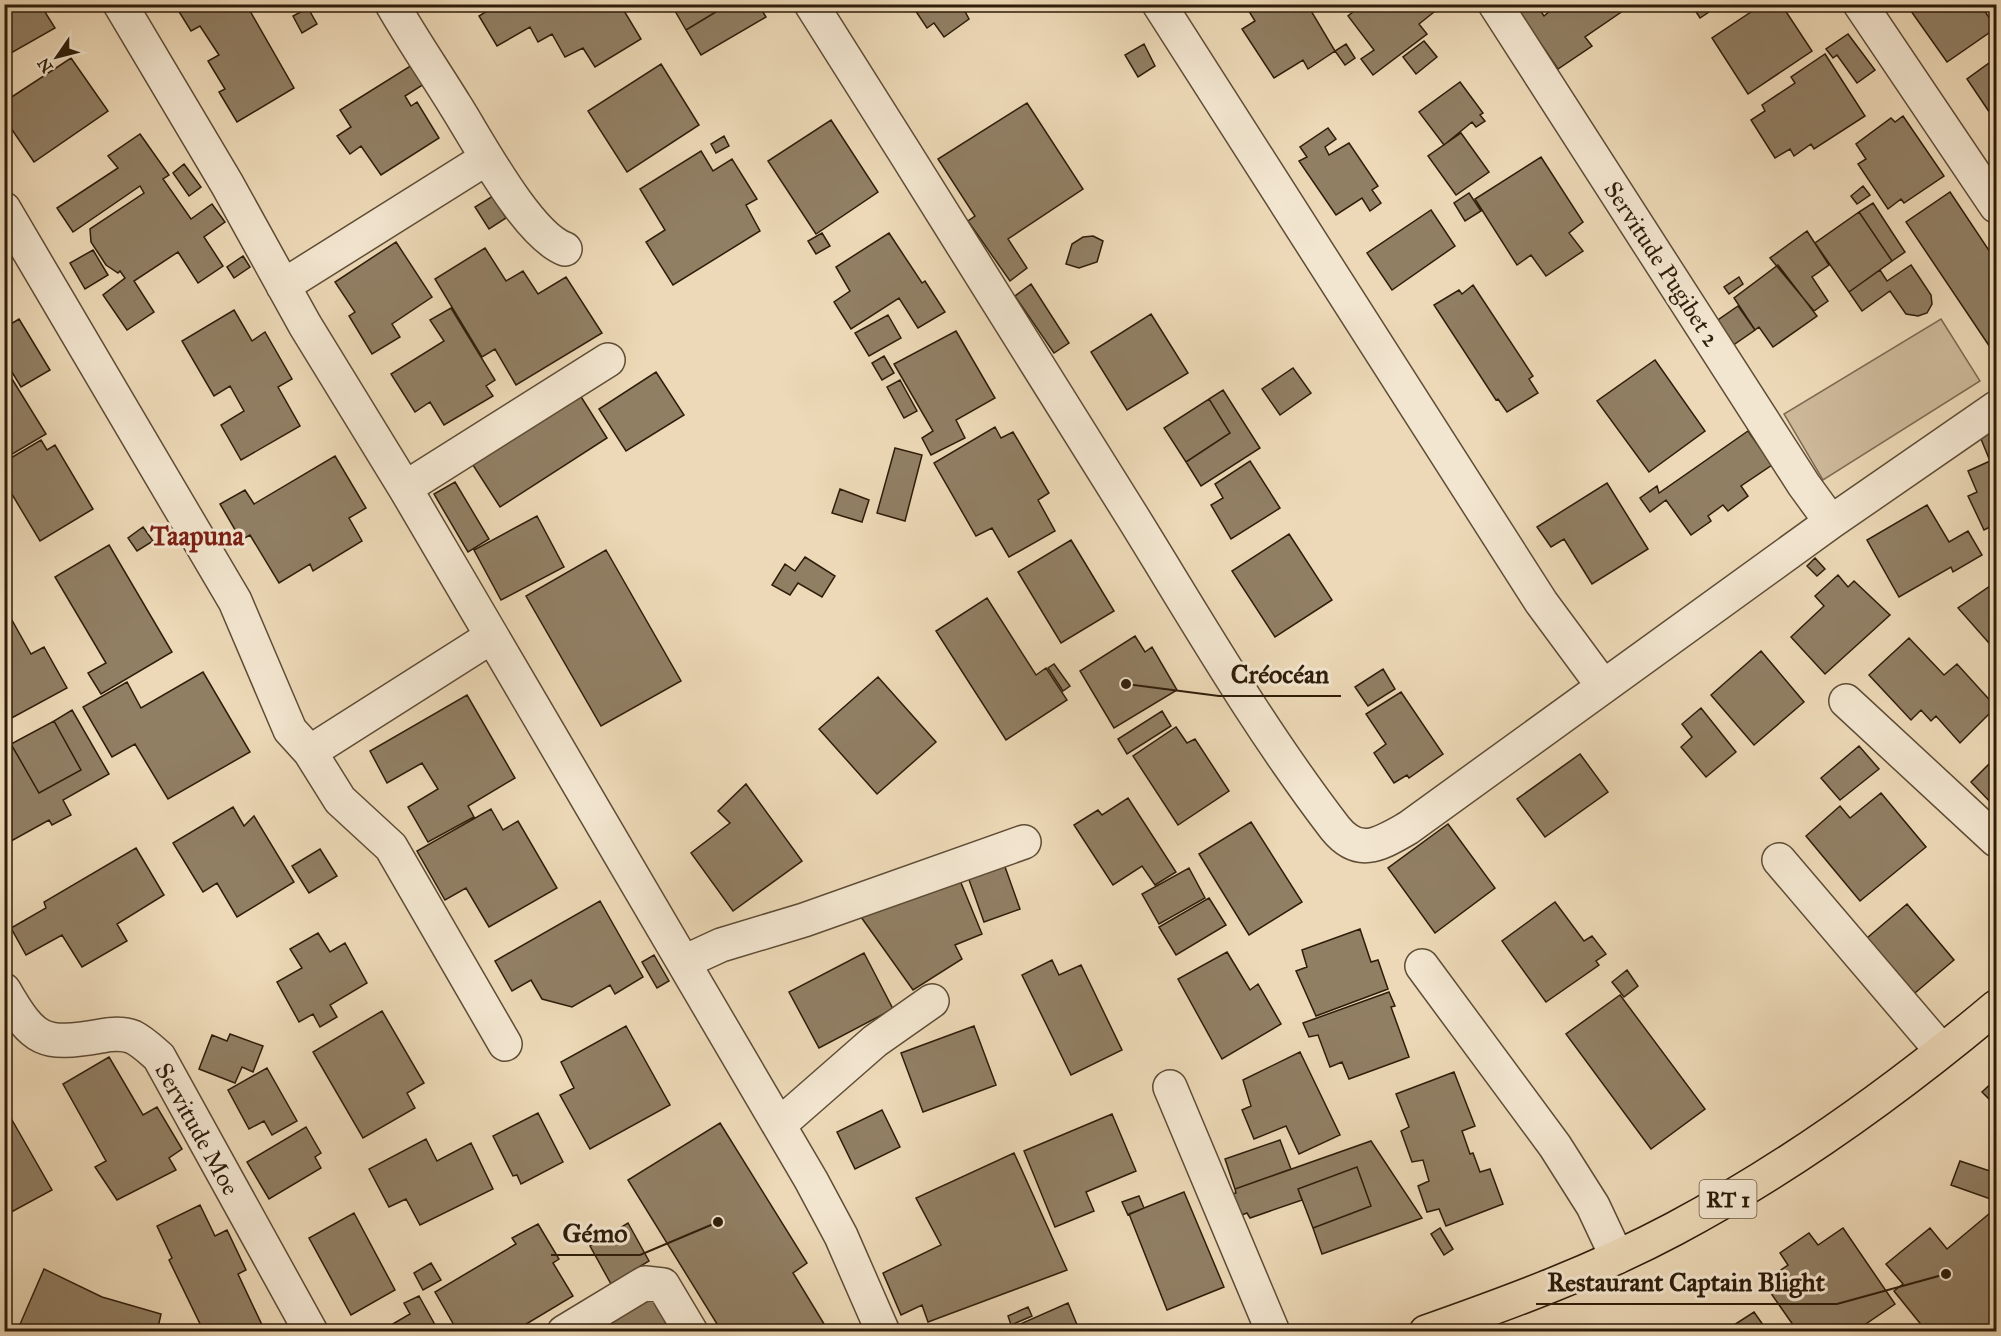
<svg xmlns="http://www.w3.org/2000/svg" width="2001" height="1336" viewBox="0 0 2001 1336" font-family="'IM FELL Great Primer',serif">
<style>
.green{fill:#cdb99a;stroke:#7e6b52;stroke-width:1.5}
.building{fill:#917f64;stroke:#2e1d0a;stroke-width:1.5}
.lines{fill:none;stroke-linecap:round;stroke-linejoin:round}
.minor-casing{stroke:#5e4c35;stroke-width:36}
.major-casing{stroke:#2e1d0a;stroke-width:36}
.minor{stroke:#f3e6d0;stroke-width:33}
.major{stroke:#edd9b7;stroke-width:33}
.labels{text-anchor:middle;stroke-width:6;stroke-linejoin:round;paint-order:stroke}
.shield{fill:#f3e6d0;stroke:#695945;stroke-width:1.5}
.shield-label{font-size:22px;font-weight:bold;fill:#2e1d0a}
.street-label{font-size:24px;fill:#2e1d0a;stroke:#f3e6d0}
.quarter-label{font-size:27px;font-weight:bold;fill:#7a1f14;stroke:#f3e6d0}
.leader{fill:none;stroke:#2e1d0a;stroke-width:2}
.callout-dot{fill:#2e1d0a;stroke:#f3e6d0;stroke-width:2}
.callout-label{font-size:26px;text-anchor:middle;font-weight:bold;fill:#2e1d0a;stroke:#f3e6d0;stroke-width:6;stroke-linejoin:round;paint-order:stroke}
</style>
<rect width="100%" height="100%" fill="#edd9b7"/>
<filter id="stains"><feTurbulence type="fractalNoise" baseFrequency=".00333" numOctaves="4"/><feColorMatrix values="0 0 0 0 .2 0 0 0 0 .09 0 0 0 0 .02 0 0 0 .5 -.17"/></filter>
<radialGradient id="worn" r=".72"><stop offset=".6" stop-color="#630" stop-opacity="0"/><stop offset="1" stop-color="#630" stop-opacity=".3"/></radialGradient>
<!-- green -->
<path class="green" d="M1941,319L1980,381L1823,480L1784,414Z"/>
<!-- building -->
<path class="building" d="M4,4H40L55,28L4,57Z
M169,4H246L294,88L237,122L219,92L225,89L208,61L219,55L200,26L191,31L175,5L170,7Z
M428,4H440L431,10Z
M498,4H620L641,39L595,67L583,48L565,57L552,34L538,42L530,27L497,46L479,16Z
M671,4H729L686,30Z
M729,4H758L766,17L701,55L686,30Z
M911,4H961L969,19L944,37L934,23L927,28Z
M1253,4H1307L1335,51L1308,69L1303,60L1274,78L1242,29L1255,21L1247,8Z
M1363,4H1444L1419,24L1427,34L1373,75L1361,59L1374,50L1348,16Z
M1536,4L1544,16L1558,4H1633L1585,37L1592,46L1558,69L1515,6Z
M1691,4H1721L1700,18Z
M1763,4H1781L1812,51L1748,94L1712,38Z
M1906,4H1980L1996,28L1947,62Z
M308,8L317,24L302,33L293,16Z
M1848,34L1875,70L1857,83L1837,55L1833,58L1826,49Z
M1424,41L1437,57L1416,74L1403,57Z
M1144,44L1155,66L1138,77L1125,55Z
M1346,44L1355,58L1345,65L1335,51Z
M1825,54L1865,116L1814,149L1811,144L1794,156L1790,149L1775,158L1751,120L1765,111L1762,105L1795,83L1791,77Z
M71,58L108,111L34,162L4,118V102Z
M1996,58V122L1967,79Z
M661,64L699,125L627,172L588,111Z
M412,65L424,84L405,96L411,106L417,102L439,138L381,175L361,146L350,154L337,136L351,127L340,110Z
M1460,82L1483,113L1480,115L1485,121L1476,127L1472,122L1444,145L1419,112Z
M1027,103L1083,189L1008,239L1027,268L1010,281L968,221L975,216L938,159Z
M1903,116L1944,176L1904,203L1901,199L1888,209L1858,164L1866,159L1856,144L1891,118L1895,122Z
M831,120L878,192L816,234L768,161Z
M1328,128L1336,139L1325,147L1329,155L1349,143L1378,186L1372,190L1381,203L1370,211L1362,198L1336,215L1299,161L1307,157L1300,147Z
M1461,133L1489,172L1456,195L1428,156Z
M140,134L169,175L163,179L191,219L212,204L225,222L204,237L223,266L198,283L178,252L134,281L154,312L127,330L103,295L125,278L120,271L118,273L106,265L91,242L90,229L144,193L140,186L73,232L57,208L118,168L108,156Z
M724,136L729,146L716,153L711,144Z
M701,151L713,171L732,159L757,199L746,205L760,231L673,285L646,242L665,230L640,189Z
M1541,157L1583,222L1569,233L1583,251L1546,276L1531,255L1517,265L1475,199Z
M184,164L201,187L189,196L173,173Z
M1863,186L1870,195L1857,204L1851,196Z
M1950,192L1996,261V356L1906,222Z
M1469,193L1481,211L1465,221L1454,203Z
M493,196L506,218L489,229L475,207Z
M1873,203L1905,252L1892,261L1859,212Z
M1431,210L1455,246L1392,290L1367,253Z
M1859,212L1892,261L1849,292L1815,243Z
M1807,231L1829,265L1812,277L1828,301L1814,311L1770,258Z
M822,233L830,246L816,254L808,241Z
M889,233L922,283L925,281L945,312L918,328L899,298L851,329L834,302L850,291L836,267Z
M1093,236L1103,241L1097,262L1079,268L1066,264L1072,244L1083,237Z
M396,242L432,297L392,324L400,337L372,354L349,316L355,312L335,282Z
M485,248L506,281L523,271L538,294L566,277L602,333L516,385L495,349L482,357L435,279Z
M93,250L108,275L85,289L70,263Z
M243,256L250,267L234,278L227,267Z
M1778,265L1817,316L1773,347L1759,327L1755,330L1734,298Z
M1911,265L1931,295L1932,304L1927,313L1918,316L1906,314L1890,291L1862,311L1849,292L1880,270L1887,281Z
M1739,277L1743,284L1729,294L1724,287Z
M1031,284L1069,343L1054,353L1015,296Z
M1473,285L1533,376L1529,379L1538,393L1507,412L1498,399L1496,400L1434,305L1459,290L1462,294Z
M1738,306L1755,330L1732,346L1715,322Z
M451,308L495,380L486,386L493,396L444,425L430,402L415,412L391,374L444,341L430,320Z
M234,310L252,341L265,332L292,379L278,387L300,426L241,460L221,425L244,411L230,386L214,396L182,341Z
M1151,314L1188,373L1127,410L1091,352Z
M888,315L901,338L869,356L855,333Z
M19,319L50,370L21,387L4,359V328Z
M956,331L995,398L956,420L965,438L931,455L922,438L933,431L894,364Z
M884,356L894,373L882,380L872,363Z
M1655,360L1705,431L1649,472L1597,401Z
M4,366L46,434L4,459Z
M1293,368L1311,393L1280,415L1262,389Z
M656,372L684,415L626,451L599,409Z
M900,380L917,411L904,418L887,387Z
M1223,390L1260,448L1201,486L1186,462L1230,433L1209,399Z
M578,392L607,438L500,507L471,462Z
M1209,399L1230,433L1186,462L1164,428Z
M995,427L1001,438L1013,432L1049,493L1038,500L1055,531L1009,557L992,528L976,536L934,463Z
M1996,428V524L1984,530L1968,496L1977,492L1968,471L1990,461L1981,439Z
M1748,431L1772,465L1741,486L1748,496L1728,511L1723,505L1708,516L1711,521L1691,535L1666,500L1650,512L1640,498L1657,486L1659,493Z
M41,440L47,450L55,445L93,509L40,541L4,481V462Z
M895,448L922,455L905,521L877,513Z
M335,456L366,508L349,518L362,541L313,571L310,564L279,583L250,535L241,540L220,504L245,490L254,504Z
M1250,461L1280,508L1231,539L1211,505L1223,498L1215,484Z
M455,482L489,539L468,552L434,494Z
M1607,483L1648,549L1592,584L1564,539L1551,547L1537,527Z
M840,489L869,500L862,522L832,513Z
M1927,505L1949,542L1968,531L1982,555L1953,572L1951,567L1899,597L1867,540Z
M537,516L564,567L501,600L474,550Z
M143,527L153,541L137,551L128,538Z
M1289,534L1332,600L1275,637L1232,571Z
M1071,540L1114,611L1061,643L1018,572Z
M109,545L172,652L101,694L88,673L106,663L55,577Z
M606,550L681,681L601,726L526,596Z
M805,557L835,576L822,597L798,583L790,595L772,585L785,564L795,571Z
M1815,558L1825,569L1817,576L1807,566Z
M1838,575L1848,587L1854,581L1890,615L1825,674L1791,637L1824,606L1815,596Z
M1996,582V651L1958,608Z
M987,598L1036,675L1046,668L1067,700L1006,740L936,631Z
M4,606L31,654L44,647L67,688L8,720L4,713Z
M1135,636L1145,652L1152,647L1177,690L1114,728L1080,671Z
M1909,638L1944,675L1957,664L1996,707L1960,743L1936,716L1931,721L1921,710L1911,720L1869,675Z
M1761,651L1804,702L1754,745L1711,695Z
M1054,664L1070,686L1063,691L1048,668Z
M1383,669L1395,689L1368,706L1355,687Z
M203,672L250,752L168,799L135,744L112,757L83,707L127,682L141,708Z
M878,677L936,742L877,794L819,729Z
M1401,692L1443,754L1409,778L1407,775L1394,783L1374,753L1386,744L1366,714Z
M467,695L515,778L468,806L474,817L428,842L408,807L438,789L422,763L387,783L370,751Z
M1701,708L1736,752L1706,777L1681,747L1692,737L1682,724Z
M72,710L109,774L63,800L71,815L52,825L49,820L4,845V780L9,777L4,768V741L8,748L11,744L39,793L81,770L54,721Z
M1162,711L1171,726L1127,754L1118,739Z
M54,721L81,770L39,793L11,744Z
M1176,727L1187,743L1195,739L1229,791L1178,825L1133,756Z
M1859,746L1879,769L1840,800L1821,778Z
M1580,754L1608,792L1545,837L1517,799Z
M1996,757V808L1971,782Z
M746,784L802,861L733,911L691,853L730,823L718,811Z
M1881,793L1926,847L1860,901L1806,836L1840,806L1850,818Z
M1128,798L1176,872L1155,885L1142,866L1113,885L1074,825L1098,810L1102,815Z
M233,807L244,826L254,816L294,882L237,917L217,883L203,892L173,843Z
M491,809L503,830L518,821L557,888L489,927L466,888L445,900L417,851Z
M1251,822L1302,902L1249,935L1199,854Z
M1448,824L1495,888L1435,933L1388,868Z
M136,848L164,895L117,924L127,941L82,967L62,935L26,955L11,928L46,908L44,902Z
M320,849L337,876L309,893L292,866Z
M1004,864L1020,909L984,922L968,877Z
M1189,868L1205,898L1159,924L1142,894Z
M959,878L982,934L955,945L962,959L913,990L861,917Z
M1209,898L1226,925L1176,955L1159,927Z
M600,901L643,977L615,994L610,985L572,1007L542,999L531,980L512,991L495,961Z
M1555,902L1584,941L1592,936L1606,954L1596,961L1599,965L1546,1002L1502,941Z
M1907,904L1954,960L1909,998L1861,943Z
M1360,929L1371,962L1378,960L1388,989L1316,1016L1296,971L1307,967L1302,950Z
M318,933L330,952L345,943L367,983L330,1005L337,1017L320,1027L313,1014L299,1022L277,982L302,968L290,949Z
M1227,952L1250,990L1258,984L1281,1024L1222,1059L1178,979Z
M864,953L893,1009L819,1048L789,992Z
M654,955L669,981L657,988L642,962Z
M1052,960L1059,975L1081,965L1122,1050L1071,1075L1022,975Z
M1627,970L1638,986L1624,997L1612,982Z
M1389,992L1395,1006L1391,1007L1409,1057L1349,1079L1342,1062L1330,1067L1318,1035L1309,1037L1303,1023Z
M1620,995L1705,1109L1651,1149L1566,1034Z
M382,1011L424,1083L407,1093L415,1108L363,1138L313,1052Z
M626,1026L670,1105L590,1149L560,1095L574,1088L561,1062Z
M974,1026L996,1085L923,1112L901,1053Z
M230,1034L263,1046L253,1072L242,1067L235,1083L199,1069L212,1035L227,1041Z
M1300,1052L1340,1135L1299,1154L1286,1126L1254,1139L1242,1110L1251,1106L1243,1080Z
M109,1057L143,1115L157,1107L182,1149L169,1158L176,1170L117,1200L95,1167L106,1161L63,1084Z
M267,1068L297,1121L272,1135L264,1121L249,1129L228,1090Z
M1454,1072L1475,1126L1462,1131L1470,1154L1473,1153L1480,1172L1490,1169L1503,1204L1446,1226L1439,1209L1427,1212L1418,1186L1429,1181L1423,1160L1412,1162L1401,1131L1409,1127L1396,1094Z
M1996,1079V1101L1993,1103L1982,1092Z
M4,1106L52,1190L4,1216Z
M882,1110L900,1147L855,1169L837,1132Z
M538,1113L563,1162L521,1184L517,1175L513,1176L493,1136Z
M1112,1114L1136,1171L1086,1192L1094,1211L1055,1227L1024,1151Z
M720,1123L807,1263L793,1273L829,1332H722L628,1180Z
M306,1127L321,1153L315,1157L321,1168L269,1199L247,1162Z
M426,1139L437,1161L471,1143L493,1189L420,1225L406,1199L389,1207L369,1169Z
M1280,1140L1291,1169L1235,1189L1225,1159Z
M1371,1141L1422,1218L1322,1254L1313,1228L1371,1206L1357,1167L1298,1189L1302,1200L1250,1218L1247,1213L1234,1218L1227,1195L1236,1193L1235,1189Z
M1014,1153L1067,1270L928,1322L922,1305L901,1315L883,1273L941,1245L916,1198Z
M1960,1161L1996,1173V1201L1951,1185Z
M1357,1167L1371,1206L1313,1228L1298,1189Z
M1184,1192L1224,1287L1167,1310L1129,1214Z
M1139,1196L1144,1208L1128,1215L1122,1202Z
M200,1205L215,1236L227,1230L246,1270L238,1274L263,1327L253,1332H204L169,1260L172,1258L157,1226Z
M1996,1208V1332H1927L1894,1291L1903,1284L1886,1264L1930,1228L1947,1249Z
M354,1213L395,1290L351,1315L309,1238Z
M628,1223L649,1261L611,1284L590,1246Z
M538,1224L559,1259L553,1263L573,1296L513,1332H458L435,1292L516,1244L512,1238Z
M1440,1228L1453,1249L1444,1255L1431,1234Z
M1843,1228L1895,1304L1854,1332H1798L1763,1282L1788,1265L1780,1253L1809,1233L1818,1245Z
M431,1263L441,1280L423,1290L414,1273Z
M44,1269L102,1297L161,1314L157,1332H22L18,1329Z
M649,1291L672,1332H578Z
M419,1296L439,1332H379L410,1314L404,1303Z
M1068,1303L1080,1332H1022L1018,1325Z
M1028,1307L1032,1316L1011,1325L1008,1316Z
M1754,1312L1768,1332H1723Z"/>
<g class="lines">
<defs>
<path id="minor" d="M120,4L227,184L305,325L405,488L811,1180L841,1236L883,1332
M392,4C412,39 434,71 455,105C478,141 527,235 565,249
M811,4C919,174 1025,345 1132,516C1197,621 1259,729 1335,828C1359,858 1380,844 1408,828L1831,522L1996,408
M1159,4L1541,602L1603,686
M1495,4L1804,485L1831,522
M1860,4L1996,206
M4,209L235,601L290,730L310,752L491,637
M283,286L487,158
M405,488L608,360
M1846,701L1996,840
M310,752L340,800L391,847L505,1044
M1779,860L1941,1050
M684,962L721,945L804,920L1024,842
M1422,966L1555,1146L1593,1206L1617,1257
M4,990C34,1042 43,1046 101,1036C111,1034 123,1033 133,1037C143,1042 151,1050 159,1057L311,1332
M1170,1087L1273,1332
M779,1125L875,1041L932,1001
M564,1332L645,1283L663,1285L691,1332"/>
<path id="major" d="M1426,1332C1511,1302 1595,1271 1674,1229C1789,1168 1897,1090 1996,1007"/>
</defs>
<!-- minor casing -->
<use href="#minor" class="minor-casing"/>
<!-- major casing -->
<use href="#major" class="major-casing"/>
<!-- minor -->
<use href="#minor" class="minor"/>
<!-- major -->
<use href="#major" class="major"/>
</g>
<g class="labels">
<!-- shield labels -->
<rect class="shield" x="1699.5" y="1180" width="57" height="38" rx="4.5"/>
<g class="shield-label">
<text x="1728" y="1207">RT 1</text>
</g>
<!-- street labels -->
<g class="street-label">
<text transform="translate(1662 264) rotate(57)" y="8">Servitude Pugibet 2</text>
<text transform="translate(197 1129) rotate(61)" y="8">Servitude Moe</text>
</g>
<!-- quarter labels -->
<g class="quarter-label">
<text x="197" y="545">Taapuna</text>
</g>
</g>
<!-- callouts -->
<path class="leader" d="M1126 684L1219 696H1341M718 1222L640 1255H551M1946 1274L1837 1304H1536"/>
<g class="callout-dot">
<circle cx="1126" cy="684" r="6"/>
<circle cx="718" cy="1222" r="6"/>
<circle cx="1946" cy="1274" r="6"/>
</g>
<g class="callout-label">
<text x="1280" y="683">Créocéan</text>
<text x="595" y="1242">Gémo</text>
<text x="1686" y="1291">Restaurant Captain Blight</text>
</g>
<!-- margin -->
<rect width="2001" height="1336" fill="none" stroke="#edd9b7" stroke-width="24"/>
<rect x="6" y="6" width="1989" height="1324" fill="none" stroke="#2e1d0a" stroke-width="3"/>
<rect x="12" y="12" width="1977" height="1312" fill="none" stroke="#2e1d0a" stroke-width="1.5"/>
<!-- north arrow -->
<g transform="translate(57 57) rotate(235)" stroke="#f3e6d0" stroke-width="4.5" paint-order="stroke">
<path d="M0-4.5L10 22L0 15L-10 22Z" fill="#2e1d0a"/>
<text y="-9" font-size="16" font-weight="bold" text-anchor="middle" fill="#2e1d0a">N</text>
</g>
<rect width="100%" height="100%" filter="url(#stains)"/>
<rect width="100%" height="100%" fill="url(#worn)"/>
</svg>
